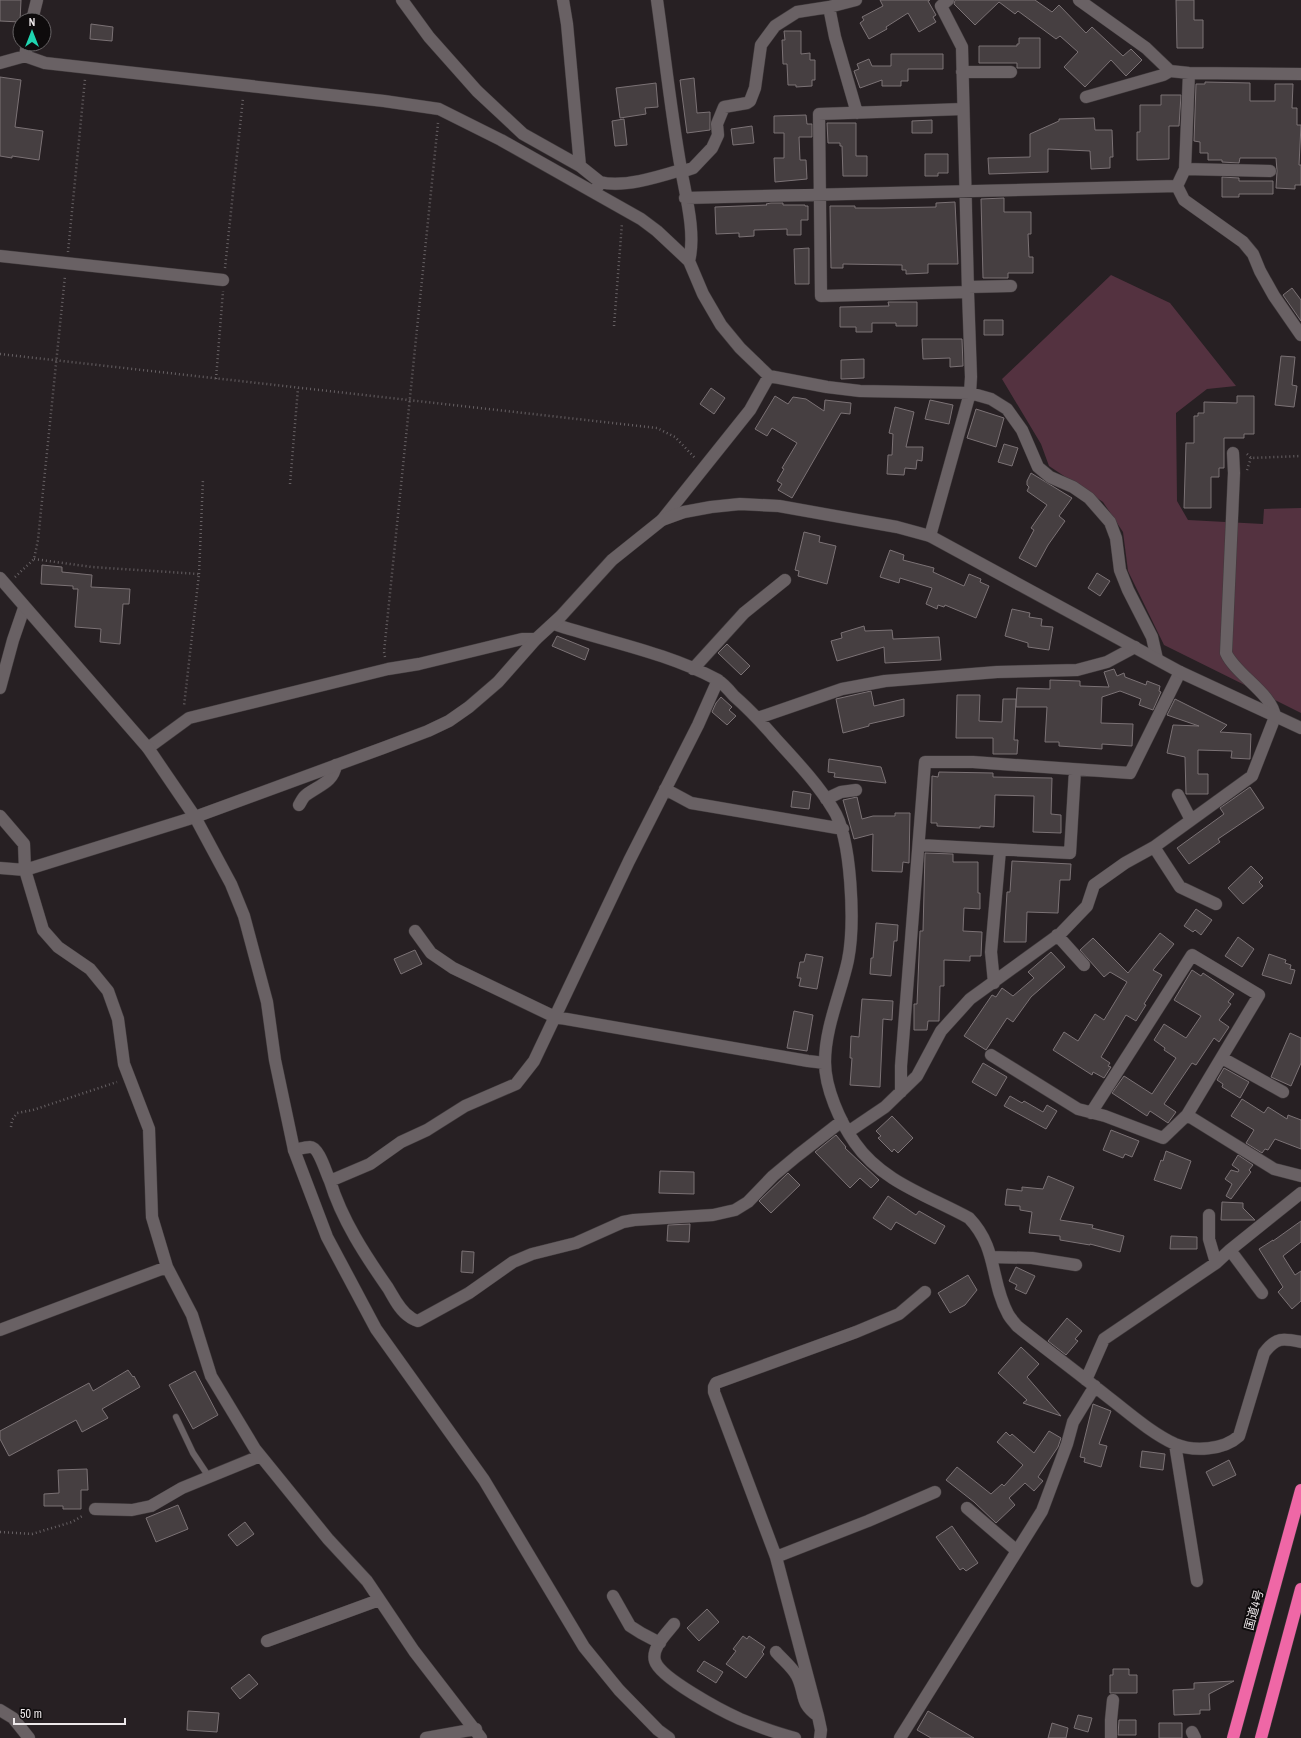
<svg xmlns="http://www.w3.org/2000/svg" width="1301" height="1738" viewBox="0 0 1301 1738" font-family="'Archivo Narrow','Noto Sans JP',sans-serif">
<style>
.green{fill:#543240}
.building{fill:#463f41;stroke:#7b7275}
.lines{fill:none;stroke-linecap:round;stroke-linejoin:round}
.lane-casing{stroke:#413b3d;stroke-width:7}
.street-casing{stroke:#413b3d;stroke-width:13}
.secondary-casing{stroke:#413b3d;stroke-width:13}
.highway-casing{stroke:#413b3d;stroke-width:13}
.path{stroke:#676164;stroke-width:2.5;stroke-dasharray:1 3;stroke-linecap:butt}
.lane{stroke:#696164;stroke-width:6}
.street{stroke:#696164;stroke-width:12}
.secondary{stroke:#696164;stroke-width:12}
.highway{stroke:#ef67a6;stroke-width:12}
.labels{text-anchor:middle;stroke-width:4;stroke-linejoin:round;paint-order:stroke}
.street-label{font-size:12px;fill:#ede8ea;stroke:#0e0b0c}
</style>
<rect width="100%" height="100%" fill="#272023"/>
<!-- green -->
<path class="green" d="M1111,275L1170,303L1236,386L1207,389L1176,413L1177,501L1188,520L1263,524L1264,509L1301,508V713L1164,645L1128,571L1123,532L1103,502L1049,466L1041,444L1002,379Z"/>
<!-- building -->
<path class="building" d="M0,0H21L20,22L0,21Z
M880,0H930L928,1L936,15L933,17L936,22L919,32L908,13L886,27L887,29L869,39L860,23L864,20L862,17L883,6Z
M955,0H1035L1052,12L1059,5L1086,33L1092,27L1123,56L1131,49L1142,60L1126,76L1111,60L1085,87L1064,67L1078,52L1060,36L1056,39L1018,11L1015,14L999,2L975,25L954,4Z
M1176,0H1194V20H1203V48H1177Z
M91,24L113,27L112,41L90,39Z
M784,31H801V54L810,53V60H815V80H812V86L796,87V85H788L787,64H783L782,40H785Z
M1019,38H1040V68H1017V63H979V46H1017V44H1019Z
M891,54H943V69H908V81H901V86H882V80L860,88L854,71L859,69L857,64L869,59L872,66H891Z
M0,77L21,80L15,127L43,131L39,160L12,156V158L0,156Z
M694,78L697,113L710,112V130L687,133L680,80Z
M1205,82L1250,83V101H1275V84H1293L1292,108H1297V125H1301L1299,165H1301V185H1295V189L1276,188L1277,171L1276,158H1240L1239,163L1222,162V160H1208V153H1200V142L1194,141L1196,84H1205Z
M656,83L658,107L645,108L646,114L620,118L616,88Z
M1161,95H1181L1179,126H1169V159L1137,160V132H1140V105H1161Z
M806,115L807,124H812V137H799L800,160H806L807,179L775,182L774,158H784V133H774V116Z
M1094,118L1095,130H1112L1113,157H1110V168L1091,169L1090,151L1048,149V172L989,174L988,158L1030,157V134L1059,121V119Z
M624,119L627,145L615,146L612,121Z
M932,120V133H912V121Z
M827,123H856V156H867V176H843L842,146H840V143H828Z
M752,126L754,143L733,145L731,129Z
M925,154H948V173H938V176H925Z
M1222,177L1239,178V181H1273V194H1239V197H1222Z
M1004,198V212H1031V234H1028L1029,257H1033V273H1008V278H983L981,199Z
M955,202L958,264H928V273L906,274V270H902V265L843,264V268H831L830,206H855V208H882L936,207V203Z
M771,203H783V205H805V206H808V220H801V235H787V229L754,230V236L739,237V233L716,234L715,207L767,205L766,204Z
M809,248V284H795L794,249Z
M1292,288L1301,300V321L1283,295Z
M888,302H917V326H896V323H872V332H856V327H840V307L889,306Z
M984,320H1003V335H984Z
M922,339H962L963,366L950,367V358L923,359Z
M1281,356L1295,357L1292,385L1297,386L1294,407L1275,405Z
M864,359V378L841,379V360Z
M711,388L725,398L714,414L700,404Z
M775,396L788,404L793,397L806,399L824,411L825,400L851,403L850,414L841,413L792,498L778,490L782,484L777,481L784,469L782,468L797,443L772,428L767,436L755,429Z
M1237,396H1254V434H1244V438H1224V468H1219V477H1211V508H1184L1186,443H1194V416H1198V413H1204V402L1237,403Z
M930,400L953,405L949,424L925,419Z
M895,407L914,412L906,447H923L922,461L917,460L916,469L905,468L904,475L887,474L888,455H892L893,434L889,433Z
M976,409L1004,418L996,447L967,438Z
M1004,444L1018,448L1012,466L998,462Z
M1031,473L1072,498L1059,516L1065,521L1048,545L1036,567L1019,558L1034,530L1031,528L1047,505L1027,491L1029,487L1027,485V481Z
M804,532L820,536L819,542L836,546L827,584L798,576L799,571L795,570Z
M890,550L904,555L903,560L934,568L933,572L964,586L969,574L981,579L980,582L989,586L976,618L945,605L944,607L938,605L937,609L926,604L932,588L900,578L899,583L880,577Z
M42,565L62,567V572L92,575L91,587L130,589L129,604H123L120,644L100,642L101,629L75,627L78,589H73V586L41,584Z
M1097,573L1110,581L1100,596L1088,588Z
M1012,609L1030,613L1029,617L1042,619L1041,626L1053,627L1049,650L1028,647V643L1005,636Z
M864,626L865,631L892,630L893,639L939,637L941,660L885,663L884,647L837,661L831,641L842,638L841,633Z
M557,636L589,649L585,660L552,646Z
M727,644L750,666L741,675L718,653Z
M1114,669L1117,676L1124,673L1125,677L1146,685L1147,681L1160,686L1159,691L1161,692L1153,710L1139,705L1141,699L1120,691L1102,697L1101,723L1133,724L1132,746L1102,744V749L1059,746V742H1045L1047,707H1016L1017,688L1050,689V680L1080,681V686L1109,687L1104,672Z
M871,691L874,706L904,699V716L869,724V726L843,733L836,699Z
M957,695H980L979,721L1002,722L1003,699H1016L1014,740H1018L1017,754H993V738H956Z
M721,697L732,707L729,710L736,716L727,725L712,712L716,703Z
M1175,699L1227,725L1220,732L1251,734L1250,759L1231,758L1232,751L1198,750V774H1208V794H1186L1185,757L1167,753L1173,725L1199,726L1167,715Z
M829,759L881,767L886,783L834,777L835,773L828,772Z
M939,772L993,773V777L1052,778L1051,814L1061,815V833L1033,832L1034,796L995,795L994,827L980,826V828L937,826V823H931L932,776L938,777Z
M1250,787L1264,808L1218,839L1220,842L1189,864L1177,848L1224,814L1220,808Z
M793,791L811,794L809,809L791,807Z
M857,797L862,819L873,816H895V813H910L909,863L903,862L902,872L872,871L873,834L854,839L843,800Z
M925,853L953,854V862H978V893H980V909L964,908L963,931L982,932L981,956H970V961L944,960V986H940L939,1021H928L927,1030H914V1004H917L920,931H923Z
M1012,861L1071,864L1070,880H1060L1058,913L1027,912L1026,942H1004L1007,892H1010Z
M1251,866L1263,878L1259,882L1263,886L1243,904L1228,888Z
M1196,909L1212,920L1201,935L1195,930L1193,932L1184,926Z
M876,923L898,925L897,941H894L891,976L870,974L871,958H873Z
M1160,933L1174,944L1153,970L1162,975L1144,1004L1146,1005L1136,1021L1126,1015L1101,1057L1110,1063L1108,1066L1111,1067L1104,1078L1093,1072L1092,1075L1053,1050L1064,1032L1078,1041L1095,1014L1104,1020L1127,982L1110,972L1104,977L1080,950L1093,938L1128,973Z
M1238,937L1254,949L1242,967L1225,956Z
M415,950L422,964L401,974L394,959Z
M1051,952L1065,967L1031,997L1013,1022L1007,1018L986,1050L964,1036L992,995L996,997L1002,988L1013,996L1034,978L1028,972Z
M806,954L823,957L817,989L799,986L801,978H797L800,962H804Z
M1269,954L1286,960L1285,963L1291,965L1290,969L1295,970L1291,984L1262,975Z
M1192,970L1201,976L1203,973L1234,994L1228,1002L1231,1004L1219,1020L1229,1027L1219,1042L1214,1038L1196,1065L1192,1063L1164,1104L1176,1112L1168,1123L1150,1111L1147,1116L1112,1093L1124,1076L1152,1094L1176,1058L1164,1050L1165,1048L1154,1040L1164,1024L1186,1038L1201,1016L1174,1000Z
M862,999L893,1001L892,1020L883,1019L880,1087L850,1085L852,1058H850L851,1036L859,1037Z
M794,1011L813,1015L807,1051L787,1048Z
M1290,1033L1301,1038V1063L1291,1086L1271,1077Z
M983,1063L1007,1077L996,1096L972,1082Z
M1224,1068L1249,1082L1240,1098L1222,1087L1223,1084L1217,1080Z
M1010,1096L1022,1103L1024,1101L1043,1112L1047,1105L1057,1111L1046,1129L1004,1106Z
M1242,1099L1264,1113L1268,1107L1287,1119L1288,1115L1301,1120V1149L1275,1139L1268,1150L1265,1149L1262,1153L1246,1143L1254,1130L1231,1116Z
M892,1116L913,1138L898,1153L894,1149L892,1152L878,1138L881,1136L876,1131Z
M1111,1130L1139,1141L1132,1157L1125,1154L1123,1158L1103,1150Z
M836,1135L846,1147L845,1148L879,1180L871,1188L860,1178L850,1188L815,1152Z
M1166,1151L1191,1161L1181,1189L1154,1180L1161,1160L1163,1161Z
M1238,1155L1253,1165L1249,1170L1251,1172L1231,1199L1226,1196L1232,1184L1225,1179L1231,1170L1238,1172L1239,1170L1232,1165Z
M660,1171L694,1172V1194L659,1193Z
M788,1173L800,1185L771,1213L759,1201Z
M1048,1176L1074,1187L1060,1220L1093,1225L1092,1228L1124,1236L1120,1252L1090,1244V1245L1060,1240V1236L1029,1233L1032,1212L1020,1210V1206L1005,1205L1007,1189L1022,1191V1187L1043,1189Z
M888,1196L916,1215L919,1211L945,1226L935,1244L896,1222L891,1230L873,1218Z
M1222,1202L1243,1203V1208L1255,1220H1221Z
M1301,1221V1242L1283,1256L1295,1275L1301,1271V1301L1292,1309L1278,1292L1283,1287L1259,1249L1273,1240V1241Z
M690,1224L689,1242L667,1241L668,1225Z
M1171,1236L1197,1237V1249H1170Z
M462,1251L474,1252L473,1273L461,1272Z
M1016,1267L1035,1276L1026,1294L1015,1289L1017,1285L1009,1281Z
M968,1275L977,1290L965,1305L950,1313L938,1293Z
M1067,1318L1082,1331L1075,1339L1078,1341L1066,1355L1048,1341Z
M1021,1347L1039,1364L1027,1377L1061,1416L1023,1403L1027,1400L998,1373Z
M128,1370L133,1377L134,1376L140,1387L102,1409L108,1418L82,1432L76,1420L9,1456L0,1439V1431L89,1383L93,1391Z
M195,1371L218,1415L193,1429L169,1385Z
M1093,1404L1111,1411L1099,1444L1107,1446L1101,1467L1084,1462L1085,1458L1080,1457Z
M1049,1431L1061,1438L1058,1447L1038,1477L1043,1481L1034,1491L1025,1483L1009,1498L1015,1505L996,1523L974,1502L946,1480L957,1467L991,1494L1002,1484L1004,1486L1023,1465L997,1442L1006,1432L1010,1436L1012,1434L1034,1453Z
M1142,1451L1165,1454L1163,1470L1140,1467Z
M1229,1460L1236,1475L1213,1486L1206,1472Z
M87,1469L88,1490H81V1509H63V1506H44V1494L59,1493L58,1470Z
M178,1505L188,1529L156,1542L146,1518Z
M245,1522L254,1534L237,1546L228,1535Z
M952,1526L978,1563L966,1571L963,1568L960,1570L936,1537Z
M707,1609L719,1622L699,1641L687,1628Z
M743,1636L747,1639L749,1636L765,1647L762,1652L764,1654L746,1678L726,1664L736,1651L733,1649Z
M704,1661L723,1672L716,1683L697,1671Z
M1113,1669H1129V1675H1137V1693H1110V1675H1113Z
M249,1674L258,1684L240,1699L231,1688Z
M1234,1681L1209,1694L1210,1710H1200V1714L1174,1715L1173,1690L1194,1689V1683Z
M188,1711L219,1713L217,1732L187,1730Z
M928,1711L974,1738H931L917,1730Z
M1078,1715L1092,1718L1088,1732L1074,1728Z
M1119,1720H1136V1735H1118Z
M1052,1723L1068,1728L1066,1738H1048Z
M1159,1723H1182V1738H1159Z"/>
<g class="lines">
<defs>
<path id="lane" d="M176,1417L193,1453L209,1477"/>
<path id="street" d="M402,0L429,37L477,91L523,134L580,166L600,182
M563,0L567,24L580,166
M657,0C665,56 671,113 681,169C686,197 696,234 689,261
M856,0L829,7L835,37L857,113
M948,0L941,6L962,47L968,292
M1079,0L1146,48L1170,71L1189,73L1301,74
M32,20L37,0
M25,56L27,44
M0,63L25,56L45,63L384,101L439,109L501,140L641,219L657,231L689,261L703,294L721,325L740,348L769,376L827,387L860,391L970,393L991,399L1007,409L1022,430L1038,467L1050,477L1073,487L1089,498L1110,522L1116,538L1120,570L1128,590L1152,637L1157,659
M962,72H1011
M1189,73L1185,169L1177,186L1184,200L1243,242L1253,254L1260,271L1274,296L1301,335
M1086,97L1163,75L1170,71
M1185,169L1270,171
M681,172L693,168L712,148L718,135L717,124L724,107L747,103L750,101L755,88L761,45L775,26L797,12L829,7
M597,188L600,182C623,188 658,177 681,170
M685,198L1177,186
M0,256L223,280
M968,287L1011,286
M662,520L750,410L769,376
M930,536L970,393L971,377L968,292L821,296L819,114L963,109
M554,624C608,642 665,652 716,679C723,683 729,690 734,696C749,709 762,723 775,738C795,760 817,783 833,809C852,838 855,925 848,960C841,993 825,1027 825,1062C825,1088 840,1122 855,1143C882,1182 929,1196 969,1218C998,1248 990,1281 1008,1314C1010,1318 1014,1322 1017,1326C1047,1350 1078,1373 1108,1397C1129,1413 1151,1433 1175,1444C1194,1452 1224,1450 1239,1436L1264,1353C1276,1337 1283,1338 1301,1342
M693,669L744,613L785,580
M0,688L13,640L24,608
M758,718L842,689L885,681L997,672L1077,670L1107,662L1135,647
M148,748L189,718L388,669L419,664L522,639H536
M665,789L691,803L843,829
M1178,795L1191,820
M826,799L841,792L856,790
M299,805C301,802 303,797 306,795C319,785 333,783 336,765
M0,816L24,844L25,870L43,930L58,947L90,969L108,991L118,1019L124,1064L149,1129L152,1217L167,1267L192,1315L211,1376L255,1449L328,1539L367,1581L414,1651L481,1738
M919,845L1070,853L1075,770
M1154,847L1180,887L1216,904
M0,868L25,870L195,817
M415,931L431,953L453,968L555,1017L808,1061L825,1063
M1057,935L1084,965
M994,983L991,952L1000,850
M991,1055L1078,1109L1105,1116L1163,1138L1187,1115L1259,995L1192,955L1091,1113
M1222,1058L1283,1092
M901,1092V1066L925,762H973L1130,773L1180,672
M1187,1115L1274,1169L1301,1176
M848,1132L885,1107L917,1076L941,1031L970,999L1061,933L1087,906L1094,885L1125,863L1154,847L1252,776L1275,717C1273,694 1235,674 1226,653L1234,473L1233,453
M294,1150C299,1149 305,1147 310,1147C319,1147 326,1173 330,1181L370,1164L401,1142L427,1130L465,1106L516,1084L534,1061L629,861L698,725L718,680
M330,1181C342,1220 365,1255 388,1288C394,1298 400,1311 410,1317C412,1319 415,1320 418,1321L469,1293L513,1262L532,1254L576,1243L623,1222L634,1220L713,1215L735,1210L748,1202L773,1176L797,1156L842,1121
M1209,1215V1239L1216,1263
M1230,1250L1262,1293
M991,1257L1032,1258L1076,1265
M0,1330L167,1267
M1086,1380L1104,1339L1216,1263L1230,1250L1301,1193
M1175,1444L1197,1581
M967,1508L1017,1551
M95,1509L132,1510L151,1506L182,1488L260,1456
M776,1557L868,1521L935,1492
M613,1596L630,1626L641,1633L660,1643
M674,1624C667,1633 651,1648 655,1661C660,1678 722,1711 740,1719C757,1726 776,1733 795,1738
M267,1641L379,1600
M776,1652C783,1660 792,1667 797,1676C806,1694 799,1703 818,1716
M0,1710L13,1718L29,1738
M1192,1732L1195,1738
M426,1738L476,1729
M820,1738L821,1730L818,1716L776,1557L714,1392V1387L716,1383L856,1332L899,1314L925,1292
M900,1738L1042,1511L1067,1444L1073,1422L1095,1386
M1111,1738V1720L1113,1700"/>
<path id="secondary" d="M0,578L148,748L195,817L231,884L244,916L267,1002L275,1060L294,1150L327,1237L376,1329L484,1480L584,1647L619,1690L658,1730L669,1738
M195,817L383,748L428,731L449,721L469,707L498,682L536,639L561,616L612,560L662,520L684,512L711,507L740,504L779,506L897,527L930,536L1180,672L1301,728"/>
<path id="highway" d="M1233,1738L1301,1490
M1261,1738L1301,1589"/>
</defs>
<!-- lane casing -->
<use href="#lane" class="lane-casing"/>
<!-- street casing -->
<use href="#street" class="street-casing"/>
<!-- secondary casing -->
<use href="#secondary" class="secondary-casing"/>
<!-- highway casing -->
<use href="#highway" class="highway-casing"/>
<!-- path -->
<path class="path" d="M68,252L85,79
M225,268L243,98
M614,326L622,223
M0,354L657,428L675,437L696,459
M216,379L223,291
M1247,454L1251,458L1301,456
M1247,470L1251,458
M290,484L298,388
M34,559L92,567L199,574L184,706
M199,574L203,479
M15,577L34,559L38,540L65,276
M385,657L384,652L438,123
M11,1127L12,1120L17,1113L33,1110L117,1082
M0,1532L32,1534L72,1522L84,1515"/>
<!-- lane -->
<use href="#lane" class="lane"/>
<!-- street -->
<use href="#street" class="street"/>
<!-- secondary -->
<use href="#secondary" class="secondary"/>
<!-- highway -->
<use href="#highway" class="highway"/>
</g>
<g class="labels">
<!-- street labels -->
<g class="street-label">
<text transform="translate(1254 1610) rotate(-75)" y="4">国道4号</text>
</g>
</g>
<!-- north arrow -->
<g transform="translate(32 32)"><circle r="19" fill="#0e0b0c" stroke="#676365"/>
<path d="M0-3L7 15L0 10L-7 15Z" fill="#1fd5b0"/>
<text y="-6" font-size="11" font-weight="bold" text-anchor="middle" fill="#ede8ea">N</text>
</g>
<!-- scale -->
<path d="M14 1718v6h111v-6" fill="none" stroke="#ede8ea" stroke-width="2"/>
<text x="20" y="1718" font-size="12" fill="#ede8ea" stroke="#0e0b0c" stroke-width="3" paint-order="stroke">50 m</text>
</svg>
